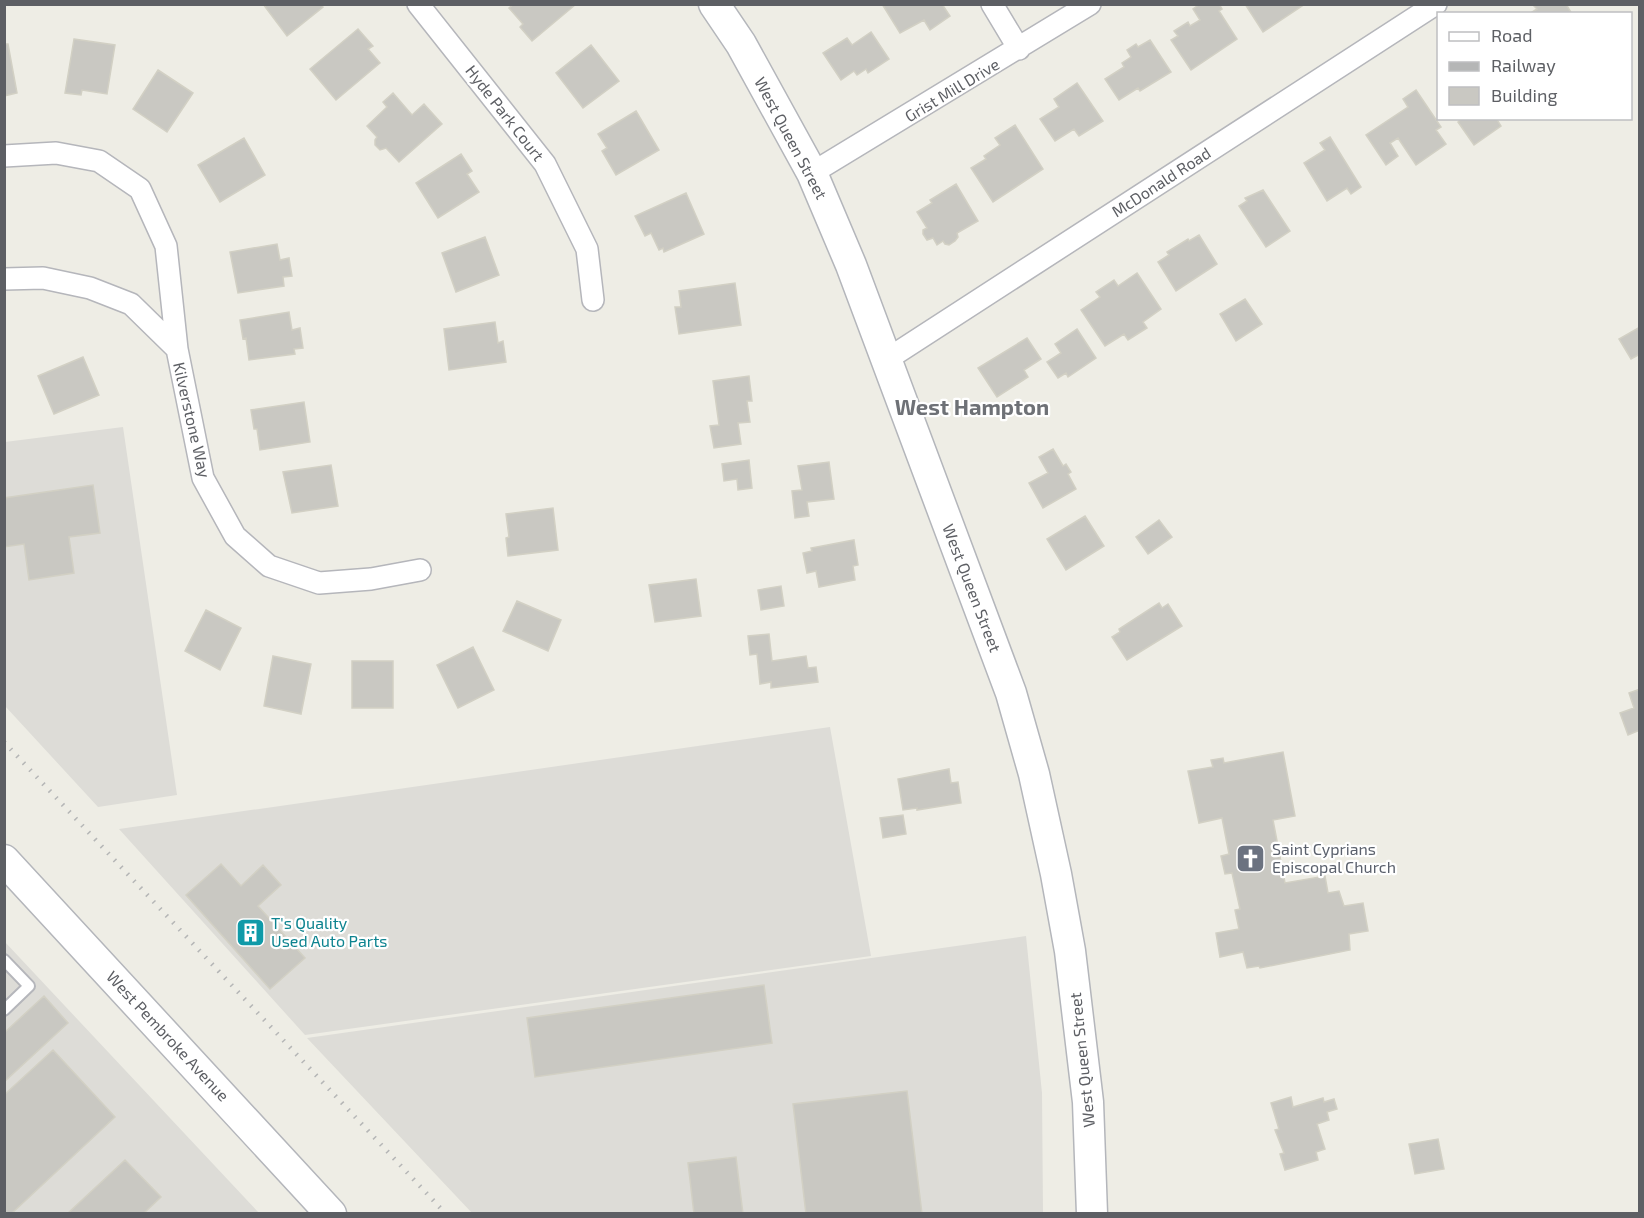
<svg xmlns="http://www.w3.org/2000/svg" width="1644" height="1218" viewBox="0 0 1644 1218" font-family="'Exo 2',sans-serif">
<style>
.industrial{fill:#dddcd7}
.building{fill:#c9c8c2;stroke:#d2d0c4;stroke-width:1.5}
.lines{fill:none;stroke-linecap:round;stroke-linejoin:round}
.lane-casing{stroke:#b5b6bb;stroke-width:14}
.street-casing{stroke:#b5b6bb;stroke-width:24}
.secondary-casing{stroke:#b4b6bb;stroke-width:33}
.lane{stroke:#fff;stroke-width:10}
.street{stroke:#fff;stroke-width:21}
.secondary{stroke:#fff;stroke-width:30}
.rail{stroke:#b5b6b6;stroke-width:4.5;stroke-dasharray:1.5 8;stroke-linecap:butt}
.labels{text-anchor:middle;stroke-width:4.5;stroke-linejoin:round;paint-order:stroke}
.street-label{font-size:16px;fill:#5d5f64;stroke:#fff}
.worship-label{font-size:16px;fill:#5b616d;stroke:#fff;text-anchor:start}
.culture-label{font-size:16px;fill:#0d838f;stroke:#fff;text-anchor:start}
.district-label{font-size:22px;font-weight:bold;fill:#6e7176;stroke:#fff}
</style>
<rect width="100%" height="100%" fill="#eeede5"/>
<!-- industrial -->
<path class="industrial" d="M123,427L177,795L98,807L5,706V442Z
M830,727L871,956L305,1035L119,829Z
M1026,936L1042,1093L1043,1213H472L307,1038Z
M5,942L259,1213H5Z"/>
<!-- building -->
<path class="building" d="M263,4H321L323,7L287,36Z
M514,4H575V5L532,41L520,27L523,24L509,8Z
M882,4H942L950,16L930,30L924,20L900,33Z
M1200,4H1219L1222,9L1219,11L1237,39L1191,70L1171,40L1178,36L1174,31L1188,22L1190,26L1200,20L1193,9Z
M1245,4H1305L1263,32Z
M1536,4H1566L1572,14H1529L1537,9L1534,6Z
M358,29L373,46L368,49L380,63L336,100L310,69Z
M871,32L889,59L868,73L866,69L857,75L854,71L841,80L823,53L847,38L852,45Z
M74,39L115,45L107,94L82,90L81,95L65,93Z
M1150,40L1171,72L1140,91L1138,88L1119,100L1105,79L1124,67L1122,63L1131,57L1127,50L1136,44L1138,47Z
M4,44H8L17,93L4,96Z
M591,45L619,81L583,108L556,73Z
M158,70L193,93L167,132L133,109Z
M1077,83L1103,121L1079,136L1074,129L1055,141L1040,119L1059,107L1054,99Z
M1416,90L1441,127L1436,130L1446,144L1416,165L1398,138L1390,143L1398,156L1386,165L1366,135L1408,107L1403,99Z
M393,93L412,115L424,104L442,124L399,162L386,148L380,150L375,145V140L377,137L367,126L387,107L383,102Z
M636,111L659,150L616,175L602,151L607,148L598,134Z
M1462,118H1496L1501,126L1474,145L1458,122Z
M1015,125L1043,169L993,202L971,168L986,159L984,156L1000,145L995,138Z
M1330,137L1361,187L1351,194L1347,188L1327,201L1304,163L1325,150L1320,143Z
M244,138L265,175L220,202L198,165Z
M461,154L472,171L467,174L479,192L438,218L416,183Z
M956,184L978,221L957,233L958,237L955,241L949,245L945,244L943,241L937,245L933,238L927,240L923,234V230L927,228L917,212L932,203L930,200Z
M1263,190L1290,231L1266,247L1239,206L1247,201L1245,198Z
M686,193L704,234L664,252L663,248L659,250L651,233L645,236L635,216Z
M1199,235L1217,264L1176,291L1158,262L1169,255L1167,252L1188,239L1189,241Z
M485,237L499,275L456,292L442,253Z
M277,244L280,260L289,258L292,276L283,277L284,286L238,293L230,252Z
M1137,273L1161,309L1143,322L1147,328L1128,340L1124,334L1105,346L1081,310L1100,297L1096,292L1114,280L1118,286Z
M735,283L741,325L679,334L675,307H681L679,291Z
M1245,299L1262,324L1236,341L1220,314Z
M289,312L292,330L300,328L303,348L294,349L295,354L249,360L246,338L243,339L240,320Z
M495,322L498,343L503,341L506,362L449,370L444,329Z
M1640,327V354L1631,359L1619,339Z
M1077,329L1096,358L1068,377L1066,373L1058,378L1047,362L1061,353L1055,344Z
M1027,338L1041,359L1024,370L1028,377L997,397L978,368Z
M83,357L99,395L54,414L38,376Z
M749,376L752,401H747L750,422L738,423L741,444L714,448L710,426L719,425L713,381Z
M304,402L310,442L260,450L257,429H254L251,410Z
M1053,449L1063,466L1066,464L1071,472L1068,474L1076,489L1043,508L1029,483L1048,473L1039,457Z
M749,460L752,488L738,490L737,479L724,481L722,464Z
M829,462L834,499L807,502L809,516L795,518L792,491L802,490L798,466Z
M331,465L338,506L292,513L283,472Z
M93,485L100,533L69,537L74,573L29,580L24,544L4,547V498Z
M553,508L558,550L508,556L506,538L509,537L506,514Z
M1085,516L1104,546L1066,570L1047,539Z
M1159,520L1172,537L1148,554L1136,537Z
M854,540L858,565L853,566L855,580L819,587L816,571L807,573L803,553L812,551L811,548Z
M696,579L701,616L655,622L649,585Z
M781,586L784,606L761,610L758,590Z
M517,601L561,620L548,651L503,631Z
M1159,603L1162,608L1168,604L1182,626L1127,660L1112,637L1120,632L1119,629Z
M206,610L241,628L220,670L185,651Z
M769,634L772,661L806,656L808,668L816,667L818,682L771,688V682L760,684L757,654L750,655L748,636Z
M473,647L494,690L458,708L437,665Z
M273,656L311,664L301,714L264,706Z
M352,661H393V708H352Z
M1640,689V730L1628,735L1620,713L1634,708L1629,693Z
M1283,752L1295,816L1273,820L1285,883L1325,876L1328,893L1339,891L1344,906L1363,903L1368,931L1349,934L1350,950L1260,968L1259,966L1247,968L1243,952L1220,957L1216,933L1239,929L1235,910L1240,909L1232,873L1225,874L1221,856L1229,854L1222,818L1199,823L1188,771L1213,767L1211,760L1223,758L1224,763Z
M949,769L951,783L958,782L961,803L917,810V808L903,810L898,779Z
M903,815L906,834L883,838L880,818Z
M221,864L241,886L263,865L281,885L258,906L305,958L270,989L186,895Z
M764,985L772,1043L535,1077L527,1018Z
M44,996L68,1023L4,1082V1033Z
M53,1050L115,1117L11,1214H4V1095Z
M907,1091L922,1214H806L793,1104Z
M1291,1097L1293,1107L1323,1098L1324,1102L1334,1099L1337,1109L1327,1112L1329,1120L1317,1124L1325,1149L1316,1152L1318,1160L1285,1170L1280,1154L1284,1153L1275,1130L1279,1129L1271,1103Z
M1438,1139L1444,1169L1415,1174L1409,1144Z
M736,1157L743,1214H694L688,1163Z
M125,1160L161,1197L143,1214H67Z"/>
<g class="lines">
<defs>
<path id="lane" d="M4,960L29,986L4,1010"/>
<path id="street" d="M418,4L545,164L587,249L593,300
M992,4L1019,49
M4,156L56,153L99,161L140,189L166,246L177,349L203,478L235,536L269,566L319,583L371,579L420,570
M812,173L1090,4
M4,279L43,278L90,288L131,304L177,349
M886,360L1436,4"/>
<path id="secondary" d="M714,4L741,44L812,173L851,265L1011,693L1034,774L1056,874L1070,951L1088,1102L1092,1214
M4,860L331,1214"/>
</defs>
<!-- lane casing -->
<use href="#lane" class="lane-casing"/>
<!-- street casing -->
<use href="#street" class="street-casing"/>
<!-- secondary casing -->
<use href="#secondary" class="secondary-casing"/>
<!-- lane -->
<use href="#lane" class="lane"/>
<!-- street -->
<use href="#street" class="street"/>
<!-- secondary -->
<use href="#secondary" class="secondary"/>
<!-- rail -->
<path class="rail" d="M4,742L446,1214"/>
</g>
<!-- icons -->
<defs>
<symbol id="church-square" viewBox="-11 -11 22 22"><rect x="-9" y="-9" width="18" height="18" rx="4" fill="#6b7280" stroke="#fff"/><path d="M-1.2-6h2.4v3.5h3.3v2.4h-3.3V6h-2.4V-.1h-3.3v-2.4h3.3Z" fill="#fff"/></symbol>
<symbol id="building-square" viewBox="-11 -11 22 22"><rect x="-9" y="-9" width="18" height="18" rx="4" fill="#0f9aa8" stroke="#fff"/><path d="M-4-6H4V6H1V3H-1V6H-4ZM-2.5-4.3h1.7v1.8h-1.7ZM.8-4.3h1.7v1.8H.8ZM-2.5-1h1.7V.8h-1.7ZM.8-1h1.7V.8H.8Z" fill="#fff"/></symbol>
</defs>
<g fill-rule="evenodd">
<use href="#church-square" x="1234" y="842" width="33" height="33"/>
<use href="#building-square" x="234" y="916" width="33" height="33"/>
</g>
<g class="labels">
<!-- street labels -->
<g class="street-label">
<text transform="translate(952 90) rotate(-31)" y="6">Grist Mill Drive</text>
<text transform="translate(505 113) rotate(52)" y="6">Hyde Park Court</text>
<text transform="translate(791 138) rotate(62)" y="6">West Queen Street</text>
<text transform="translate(1161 182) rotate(-33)" y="6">McDonald Road</text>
<text transform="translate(192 420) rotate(77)" y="6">Kilverstone Way</text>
<text transform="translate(972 588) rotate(69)" y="6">West Queen Street</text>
<text transform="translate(168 1036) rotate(47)" y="6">West Pembroke Avenue</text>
<text transform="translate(1082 1060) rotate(-96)" y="6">West Queen Street</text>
</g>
<!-- worship labels -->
<g class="worship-label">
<text x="1272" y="855">Saint Cyprians<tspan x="1272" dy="18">Episcopal Church</tspan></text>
</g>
<!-- culture labels -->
<g class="culture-label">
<text x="271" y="929">T's Quality<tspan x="271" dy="18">Used Auto Parts</tspan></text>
</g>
<!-- district labels -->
<g class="district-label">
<text x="972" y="415">West Hampton</text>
</g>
</g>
<!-- border -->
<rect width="1644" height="1218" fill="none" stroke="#5d5f64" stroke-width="12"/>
<!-- legend -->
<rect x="1437" y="12" width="195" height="108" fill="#ffffff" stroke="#bebfc1" stroke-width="1.5"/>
<rect x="1449" y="32" width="30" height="9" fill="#ffffff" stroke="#bebfc1" stroke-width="1.5"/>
<text x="1491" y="42" font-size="18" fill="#5d5f64">Road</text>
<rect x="1449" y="62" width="30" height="9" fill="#b5b6b6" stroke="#bebfc1" stroke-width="1.5"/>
<text x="1491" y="72" font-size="18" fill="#5d5f64">Railway</text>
<rect x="1449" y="87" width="30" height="18" fill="#c9c8c2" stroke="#bebfc1" stroke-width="1.5"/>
<text x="1491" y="102" font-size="18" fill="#5d5f64">Building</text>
</svg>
